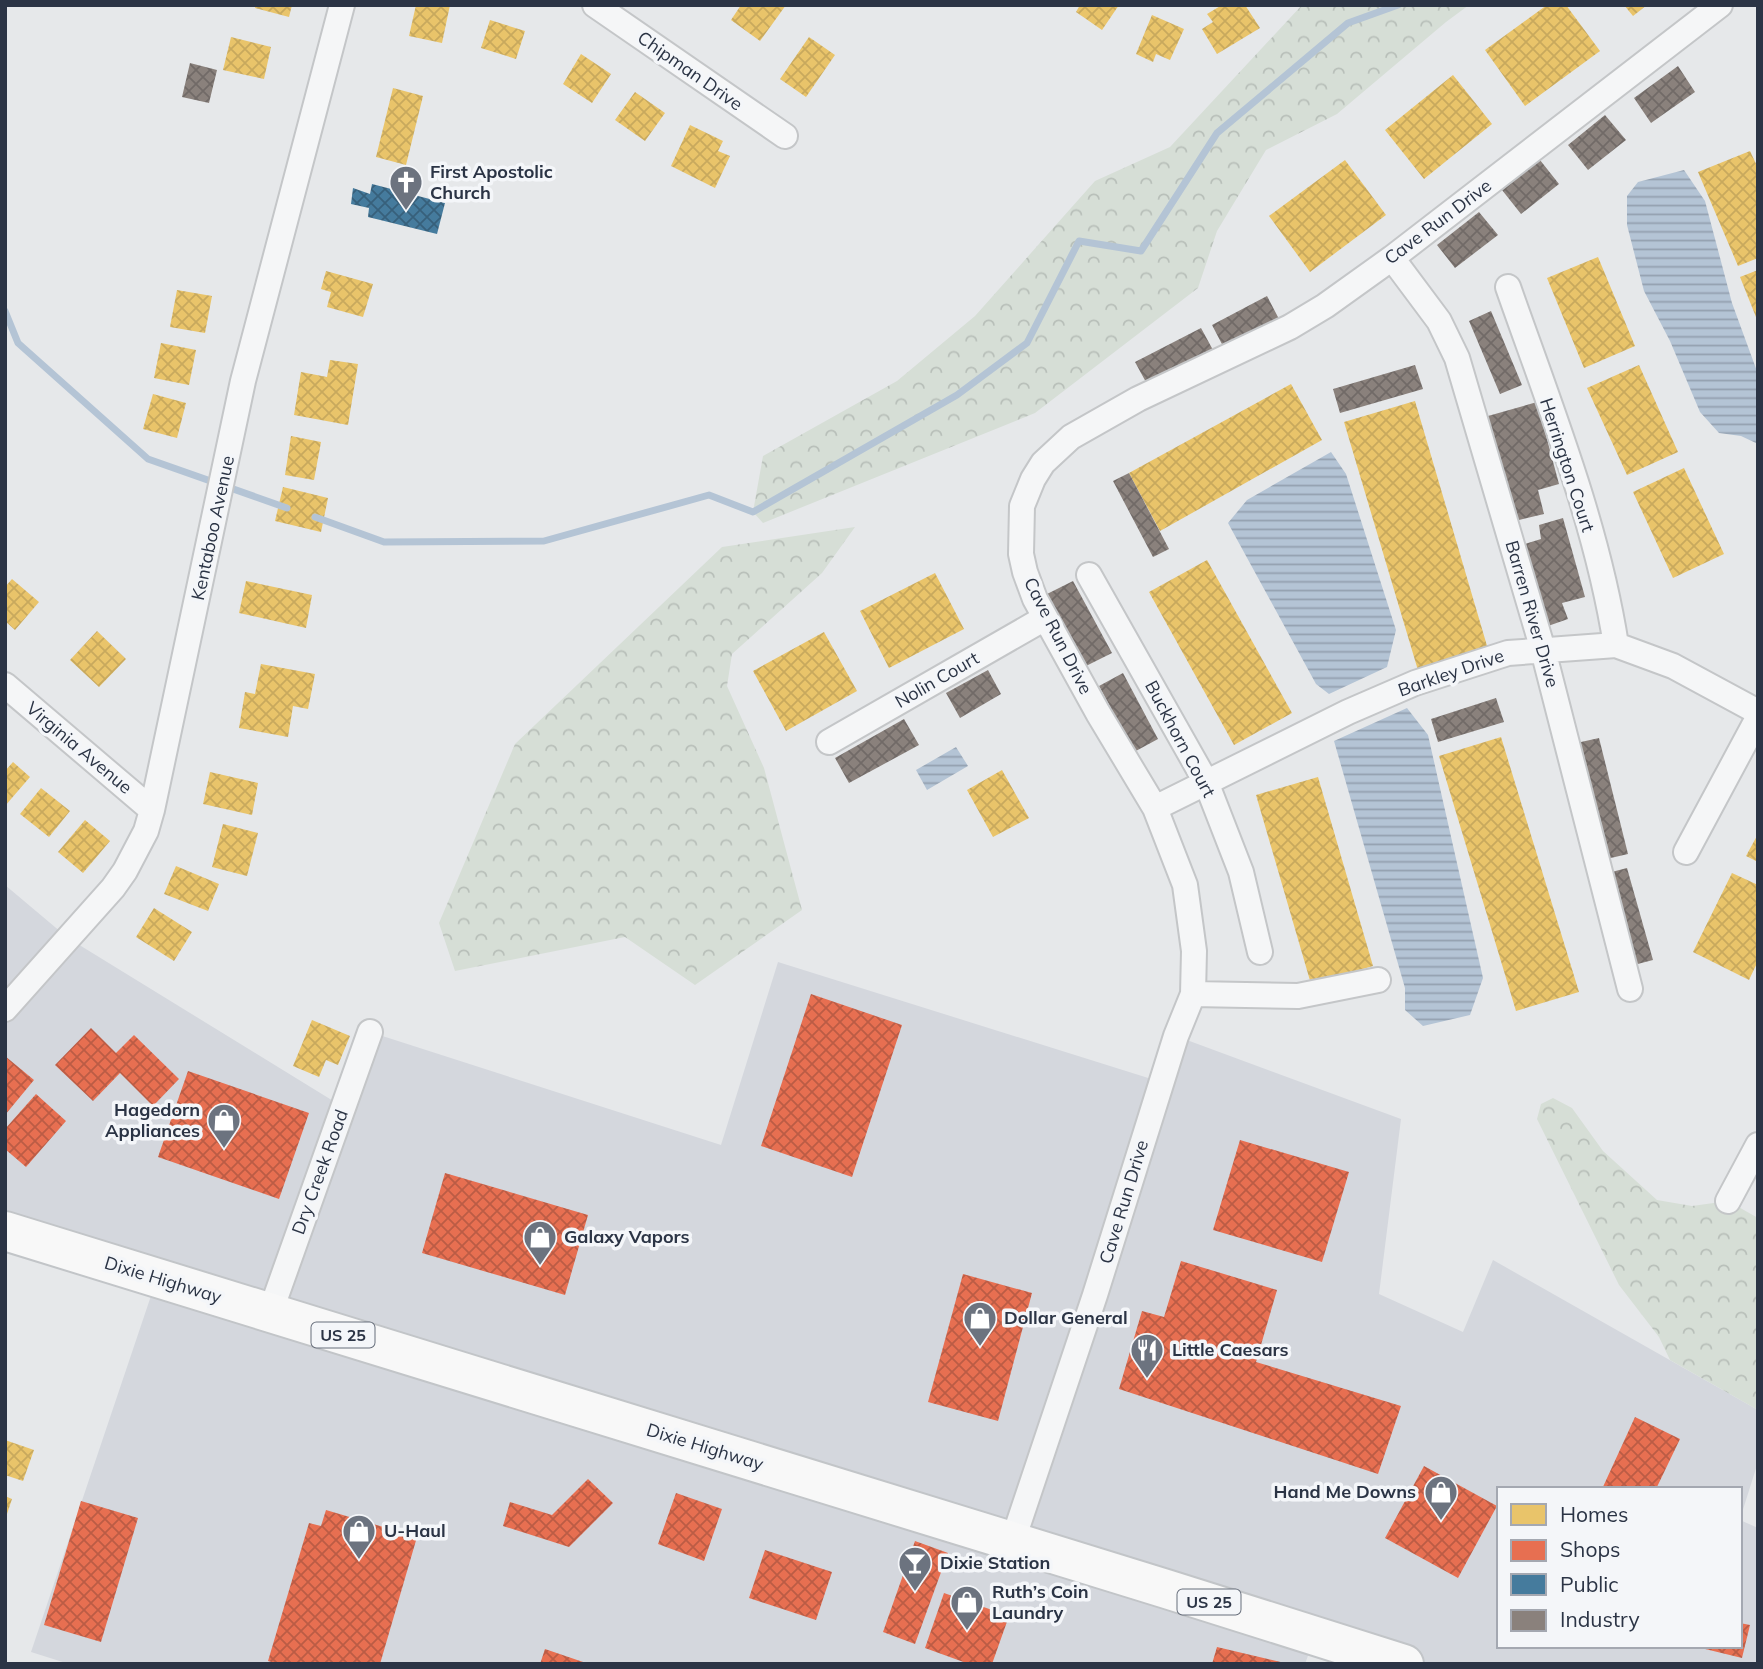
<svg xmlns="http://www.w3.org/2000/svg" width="1763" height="1669" viewBox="0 0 1763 1669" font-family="Mulish,sans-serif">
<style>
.built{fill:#d4d7dd}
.forest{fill:url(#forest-crowns)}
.water{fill:url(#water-rules)}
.homes{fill:url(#homes-cross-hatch)}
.shops{fill:url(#shops-cross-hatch)}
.public{fill:url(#public-cross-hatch)}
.industry{fill:url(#industry-cross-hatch)}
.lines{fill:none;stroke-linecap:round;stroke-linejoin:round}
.stream{stroke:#b4c4d5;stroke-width:7}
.street-casing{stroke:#c4c6c8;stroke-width:28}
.primary-casing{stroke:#c2c5c8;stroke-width:42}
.street{stroke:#f5f6f7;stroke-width:24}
.primary{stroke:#f8f8f8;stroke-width:38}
.labels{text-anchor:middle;stroke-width:7;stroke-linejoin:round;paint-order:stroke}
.shield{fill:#f4f6f9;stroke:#676e7b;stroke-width:2}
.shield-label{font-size:16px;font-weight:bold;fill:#2b3445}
.street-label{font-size:18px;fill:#2b3445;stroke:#f4f6f9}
.poi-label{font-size:18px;font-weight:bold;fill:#2b3445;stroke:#f4f6f9;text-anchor:start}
</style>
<defs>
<pattern id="forest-crowns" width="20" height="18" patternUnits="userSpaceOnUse" patternTransform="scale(1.75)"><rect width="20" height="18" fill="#d6ded6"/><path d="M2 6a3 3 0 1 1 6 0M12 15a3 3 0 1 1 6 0" fill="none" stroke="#b8bfb9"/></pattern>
<pattern id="water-rules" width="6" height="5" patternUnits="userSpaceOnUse" patternTransform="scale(1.75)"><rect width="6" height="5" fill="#b4c4d5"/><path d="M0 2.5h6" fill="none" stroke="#93a0af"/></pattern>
<pattern id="homes-cross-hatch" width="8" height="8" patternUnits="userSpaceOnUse" patternTransform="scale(1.75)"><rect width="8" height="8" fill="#e9c46a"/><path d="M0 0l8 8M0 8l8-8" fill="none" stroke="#c8a95d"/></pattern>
<pattern id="shops-cross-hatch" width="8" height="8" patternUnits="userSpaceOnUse" patternTransform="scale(1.75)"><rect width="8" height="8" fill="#e76f51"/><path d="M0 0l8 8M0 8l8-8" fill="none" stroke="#bb5c45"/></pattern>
<pattern id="public-cross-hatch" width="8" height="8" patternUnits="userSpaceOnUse" patternTransform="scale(1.75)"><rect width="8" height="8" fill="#457b9d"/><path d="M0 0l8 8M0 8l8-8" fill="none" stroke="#37607b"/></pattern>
<pattern id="industry-cross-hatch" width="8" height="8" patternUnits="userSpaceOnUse" patternTransform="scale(1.75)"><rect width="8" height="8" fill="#8a817c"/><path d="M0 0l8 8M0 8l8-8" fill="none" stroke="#716a67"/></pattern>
</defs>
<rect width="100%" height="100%" fill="#e6e8ea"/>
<!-- built -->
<path class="built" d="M5,885L68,938L343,1107L370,1032L721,1145L778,962L1161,1082L1176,1036L1401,1119L1379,1294L1463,1332L1493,1260L1758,1410V1462L1740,1519V1489H1499V1646H1740V1520L1758,1528V1664H1404L1315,1636L1305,1664H69L31,1652L157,1278L5,1231Z"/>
<!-- forest -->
<path class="forest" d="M1302,5H1469L1446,22L1337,114L1266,150L1217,231L1198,288L1035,413L763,523L753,512L763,456L897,381L975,316L1095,181L1170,147Z
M855,527L822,573L732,654L727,686L764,768L802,910L695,985L625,937L455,971L439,923L515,744L722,547Z
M1553,1098L1572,1108L1603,1151L1657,1200L1692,1206L1728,1201L1758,1218V1410L1670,1360L1659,1337L1619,1285L1537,1119L1541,1104Z"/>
<!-- water -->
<path class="water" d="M1684,170L1705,201L1732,303L1758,374V444L1741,436L1719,433L1700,412L1670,341L1644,291L1627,225V196L1638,182Z
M1331,452L1346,474L1396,630L1387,667L1329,694L1316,684L1228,523L1247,500Z
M1407,708L1428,735L1483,978L1470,1015L1423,1026L1405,1010V988L1334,741Z
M956,747L968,766L927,790L916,770Z"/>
<!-- homes -->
<path class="homes" d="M256,5H292L289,17L255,8Z
M416,5H450L442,43L409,36Z
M741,5H786L760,41L731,20Z
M1080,5H1119L1102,30L1076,12Z
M1222,5H1245L1260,28L1217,54L1202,29L1213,22L1207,14Z
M1547,5H1566L1600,51L1525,106L1485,50Z
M1624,5H1647L1633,16Z
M1152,15L1184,29L1170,60L1156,54L1153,62L1136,54Z
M490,20L525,31L516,59L481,48Z
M231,37L271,47L264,79L223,70Z
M809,37L835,55L806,97L780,79Z
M581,54L611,74L592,103L563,84Z
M1453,75L1492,124L1424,179L1385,130Z
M393,88L423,96L406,165L376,157Z
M635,92L665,113L645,141L615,120Z
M690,125L723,141L718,151L730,156L715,188L671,166Z
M1750,151L1758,168V258L1738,266L1698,172Z
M1345,160L1386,215L1310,272L1269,216Z
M1598,257L1635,346L1584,368L1547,278Z
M1758,270V322L1740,277Z
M326,271L373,284L363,317L327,307L331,292L321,289Z
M177,290L212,296L205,333L170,327Z
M161,343L196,350L189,385L154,378Z
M330,360L358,364L348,425L294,415L301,372L327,377Z
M1639,365L1678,452L1627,475L1587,388Z
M1291,384L1322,440L1160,531L1129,473Z
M153,394L186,403L177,438L143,429Z
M1415,401L1490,656L1420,677L1344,422Z
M291,436L321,442L314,480L285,475Z
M1684,468L1724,554L1673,578L1633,492Z
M283,487L328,498L321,532L275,521Z
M1207,560L1292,713L1234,745L1149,592Z
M935,573L964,629L889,668L860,611Z
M12,579L39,602L15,630L5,621V587Z
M246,581L312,595L306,628L239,613Z
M97,631L126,659L99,687L70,660Z
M824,632L857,691L786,731L753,671Z
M261,664L315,674L308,709L293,706L288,737L239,728L245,692L255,694Z
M1501,737L1579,992L1516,1011L1439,756Z
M13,762L30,777L5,806V771Z
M1002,770L1029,818L993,837L967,790Z
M210,772L258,783L252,815L203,804Z
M1318,777L1373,966L1311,984L1256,795Z
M41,788L70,811L49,837L20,814Z
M85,820L110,841L83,873L58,852Z
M223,824L258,833L247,876L212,867Z
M1758,834V862L1746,856Z
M176,866L219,884L208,911L164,894Z
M1732,873L1758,885V961L1749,980L1693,952Z
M154,908L192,932L174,961L136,937Z
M312,1020L350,1036L338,1065L326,1060L319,1077L293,1066Z
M5,1440L34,1450L23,1481L5,1475Z
M5,1496L12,1499L6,1517H5Z"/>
<!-- shops -->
<path class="shops" d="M811,994L902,1025L852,1177L761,1146Z
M91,1028L116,1053L134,1035L179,1079L153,1106L120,1073L93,1101L55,1065Z
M5,1056L34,1080L5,1115Z
M188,1071L309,1113L279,1199L158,1157Z
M36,1094L66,1121L26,1167L5,1149V1129Z
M1240,1140L1349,1172L1322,1262L1213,1230Z
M445,1173L588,1215L565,1295L422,1253Z
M1181,1261L1277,1290L1256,1362L1401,1406L1378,1474L1119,1389L1142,1311L1164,1317Z
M963,1274L1032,1293L998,1421L928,1402Z
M1635,1417L1680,1439L1656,1489H1602Z
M1424,1466L1497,1506L1458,1578L1385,1538Z
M588,1479L613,1503L569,1547L503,1526L510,1502L552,1515Z
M676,1493L722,1509L704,1561L658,1544Z
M81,1501L138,1518L101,1642L44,1625Z
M326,1510L417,1537L380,1664H278L268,1661L309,1523L321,1526Z
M915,1541L948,1553L915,1644L883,1632Z
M765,1550L832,1572L816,1620L749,1598Z
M944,1593L1009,1616L992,1664H969L925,1648Z
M1740,1623L1750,1625L1742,1658L1697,1647L1740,1646Z
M1217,1647L1285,1663V1664H1212Z
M545,1649L586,1663V1664H540Z"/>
<!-- public -->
<path class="public" d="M372,184L445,203L437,234L368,217L369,208L351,204L353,188L370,194Z"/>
<!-- industry -->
<path class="industry" d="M190,63L217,70L209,103L182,97Z
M1678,66L1695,92L1651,123L1634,98Z
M1605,115L1626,140L1588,170L1568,145Z
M1540,160L1559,184L1521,214L1502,190Z
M1479,212L1498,235L1455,268L1437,245Z
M1267,296L1279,319L1224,348L1212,325Z
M1491,311L1522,385L1500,394L1469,321Z
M1201,328L1213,350L1147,384L1135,362Z
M1415,365L1423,389L1340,413L1333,389Z
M1537,402L1559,484L1538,490L1544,514L1515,521L1488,416Z
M1129,473L1169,549L1153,557L1113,481Z
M1563,518L1585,597L1562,603L1568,619L1548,626L1522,545L1541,539L1539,525Z
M1073,581L1112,653L1086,666L1047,594Z
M988,670L1001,694L960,718L946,693Z
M1123,673L1158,739L1134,752L1099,686Z
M1496,698L1504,722L1438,742L1431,719Z
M904,719L919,745L849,783L835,758Z
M1599,738L1628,854L1602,860L1572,744Z
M1627,868L1653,960L1630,966L1604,874Z"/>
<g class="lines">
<!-- stream -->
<path class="stream" d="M5,311L18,343L148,459L287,508
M315,517L384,542L544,541L709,495L753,512L957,395L1027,343L1079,241L1141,251L1217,133L1348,23L1398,5"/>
<defs>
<path id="street" d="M595,5L785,136
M1392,258L1439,321L1457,358L1543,650L1630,989
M1508,287C1549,404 1597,523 1616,645
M1089,575L1206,782L1241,872L1260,952
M5,685L152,810
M829,742L1045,618
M1155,808L1348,712L1415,683L1508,653L1616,645L1673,666L1758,712
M1686,852L1758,718
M1193,994L1298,996L1378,980
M5,1009L113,888L125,871L146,831L152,810L243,381L342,5
M1728,1201L1758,1145
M270,1313L370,1032
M1013,1540L1095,1295L1176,1036L1193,994L1194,951L1185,885L1155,808L1098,713L1035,599L1025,572L1021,554L1022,506L1033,479L1043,463L1071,437L1138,399L1290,327L1325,306L1392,258L1720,5"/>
<path id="primary" d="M5,1231C472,1375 939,1516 1404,1664"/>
</defs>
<!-- street casing -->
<use href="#street" class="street-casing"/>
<!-- primary casing -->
<use href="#primary" class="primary-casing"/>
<!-- street -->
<use href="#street" class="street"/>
<!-- primary -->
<use href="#primary" class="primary"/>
</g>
<!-- icons -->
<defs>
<symbol id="church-pin" viewBox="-11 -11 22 30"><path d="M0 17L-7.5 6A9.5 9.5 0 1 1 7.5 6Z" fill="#6c737f" stroke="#f4f6f9"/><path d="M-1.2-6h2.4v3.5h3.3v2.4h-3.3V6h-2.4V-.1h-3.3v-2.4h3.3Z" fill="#fff"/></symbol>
<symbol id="shop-pin" viewBox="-11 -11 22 30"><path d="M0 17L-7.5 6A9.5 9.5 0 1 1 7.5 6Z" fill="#6c737f" stroke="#f4f6f9"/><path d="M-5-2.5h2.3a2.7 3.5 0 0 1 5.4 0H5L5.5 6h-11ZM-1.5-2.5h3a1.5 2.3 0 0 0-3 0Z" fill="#fff"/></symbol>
<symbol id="restaurant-pin" viewBox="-11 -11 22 30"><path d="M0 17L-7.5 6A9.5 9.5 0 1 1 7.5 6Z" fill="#6c737f" stroke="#f4f6f9"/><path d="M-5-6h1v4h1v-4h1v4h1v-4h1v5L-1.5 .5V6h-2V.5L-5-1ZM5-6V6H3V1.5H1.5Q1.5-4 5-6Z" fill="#fff"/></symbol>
<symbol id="bar-pin" viewBox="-11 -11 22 30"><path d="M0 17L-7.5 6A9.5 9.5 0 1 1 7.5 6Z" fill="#6c737f" stroke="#f4f6f9"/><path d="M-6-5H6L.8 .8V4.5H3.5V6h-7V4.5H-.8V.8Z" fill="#fff"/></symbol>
</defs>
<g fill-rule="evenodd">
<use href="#church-pin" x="387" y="163" width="38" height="52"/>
<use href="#shop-pin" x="205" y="1101" width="38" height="52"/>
<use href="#shop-pin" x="521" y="1218" width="38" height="52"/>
<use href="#shop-pin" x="961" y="1299" width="38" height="52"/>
<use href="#restaurant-pin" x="1128" y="1331" width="38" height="52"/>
<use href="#shop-pin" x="1422" y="1473" width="38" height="52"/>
<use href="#shop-pin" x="340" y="1512" width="38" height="52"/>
<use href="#bar-pin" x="896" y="1544" width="38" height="52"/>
<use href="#shop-pin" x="948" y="1583" width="38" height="52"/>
</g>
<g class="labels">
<!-- shield labels -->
<g class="shield">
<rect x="311.5" y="1322.5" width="63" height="25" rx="5"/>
<rect x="1177.5" y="1589.5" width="63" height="25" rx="5"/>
</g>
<g class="shield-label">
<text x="343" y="1341">US 25</text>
<text x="1209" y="1608">US 25</text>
</g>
<!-- street labels -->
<g class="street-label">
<text transform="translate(690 71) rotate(35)" y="6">Chipman Drive</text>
<text transform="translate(1438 222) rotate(-37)" y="6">Cave Run Drive</text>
<text transform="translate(1567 465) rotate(72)" y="6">Herrington Court</text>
<text transform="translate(213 528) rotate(-78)" y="6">Kentaboo Avenue</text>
<text transform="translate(1532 614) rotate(74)" y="6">Barren River Drive</text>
<text transform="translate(1058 636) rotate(63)" y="6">Cave Run Drive</text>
<text transform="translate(1451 673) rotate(-19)" y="6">Barkley Drive</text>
<text transform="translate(937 680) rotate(-30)" y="6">Nolin Court</text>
<text transform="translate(1180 739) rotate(62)" y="6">Buckhorn Court</text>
<text transform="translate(79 748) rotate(40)" y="6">Virginia Avenue</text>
<text transform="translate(320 1172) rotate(-70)" y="6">Dry Creek Road</text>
<text transform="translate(1124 1202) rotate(-73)" y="6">Cave Run Drive</text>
<text transform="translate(163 1280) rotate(17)" y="6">Dixie Highway</text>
<text transform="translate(705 1447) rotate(17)" y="6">Dixie Highway</text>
</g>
<!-- poi labels -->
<g class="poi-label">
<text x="430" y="178">First Apostolic<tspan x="430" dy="21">Church</tspan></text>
<text x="200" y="1116" text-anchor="end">Hagedorn<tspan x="200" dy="21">Appliances</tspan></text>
<text x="564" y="1243">Galaxy Vapors</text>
<text x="1004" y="1324">Dollar General</text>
<text x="1172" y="1356">Little Caesars</text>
<text x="1416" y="1498" text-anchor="end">Hand Me Downs</text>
<text x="384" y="1537">U-Haul</text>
<text x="940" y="1569">Dixie Station</text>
<text x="992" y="1598">Ruth’s Coin<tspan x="992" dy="21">Laundry</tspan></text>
</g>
</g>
<!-- border -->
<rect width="1763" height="1669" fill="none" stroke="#2b3445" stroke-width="14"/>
<!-- legend -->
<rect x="1497" y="1487" width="245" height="161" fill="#f4f6f9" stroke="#a4a8b1" stroke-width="2"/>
<rect x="1511" y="1504" width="35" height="21" fill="#e9c46a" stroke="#a4a8b1" stroke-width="2"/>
<text x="1560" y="1522" font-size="21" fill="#2b3445">Homes</text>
<rect x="1511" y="1540" width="35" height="21" fill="#e76f51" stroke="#a4a8b1" stroke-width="2"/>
<text x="1560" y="1557" font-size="21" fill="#2b3445">Shops</text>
<rect x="1511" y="1574" width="35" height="21" fill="#457b9d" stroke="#a4a8b1" stroke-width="2"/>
<text x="1560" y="1592" font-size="21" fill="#2b3445">Public</text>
<rect x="1511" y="1610" width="35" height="21" fill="#8a817c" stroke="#a4a8b1" stroke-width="2"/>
<text x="1560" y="1627" font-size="21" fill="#2b3445">Industry</text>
</svg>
